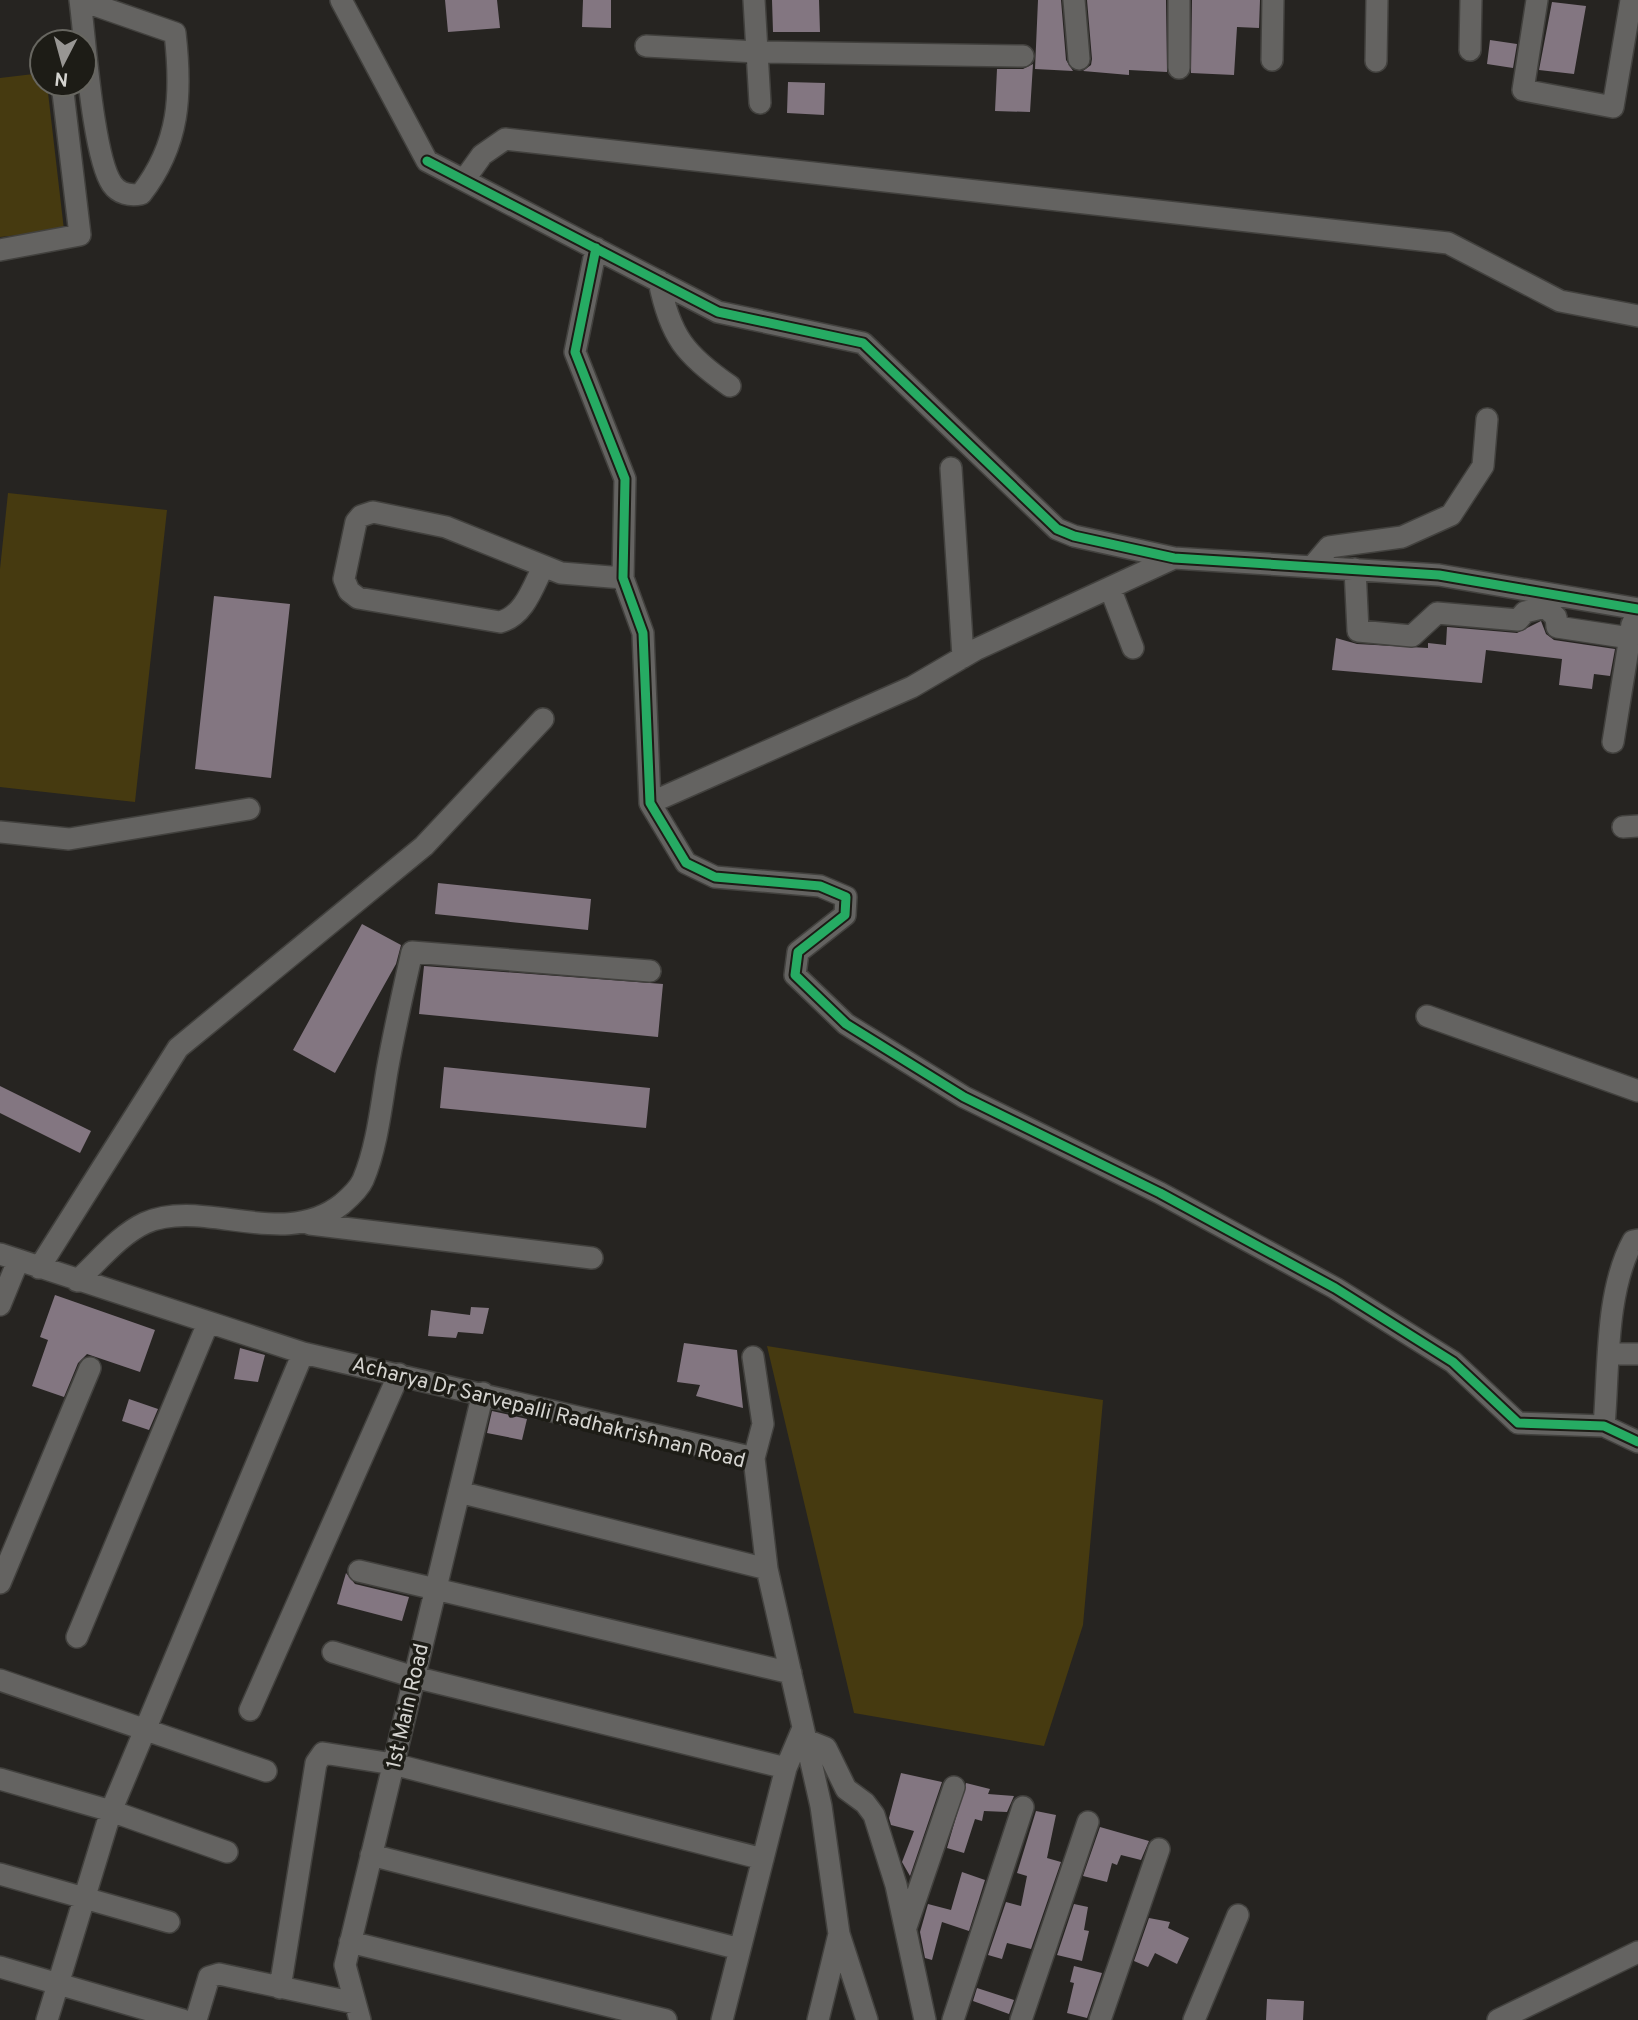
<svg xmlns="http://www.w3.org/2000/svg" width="1638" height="2020" viewBox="0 0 1638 2020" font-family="Overpass,sans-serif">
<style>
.green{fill:#463a10}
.building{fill:#837681}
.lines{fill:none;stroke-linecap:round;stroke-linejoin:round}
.minor-casing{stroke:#42413e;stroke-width:24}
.minor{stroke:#646361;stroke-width:21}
.cycleway-casing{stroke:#1d1c16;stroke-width:13}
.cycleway{stroke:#26ab63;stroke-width:9}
.labels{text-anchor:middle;stroke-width:7;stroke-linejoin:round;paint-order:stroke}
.street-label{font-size:21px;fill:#d5d4d0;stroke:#1d1c16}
</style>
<rect width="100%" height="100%" fill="#262421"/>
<!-- green -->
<path class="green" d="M42,73V84H47L64,230L0,237V78Z
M8,493L167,510L135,802L0,787V569Z
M767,1346L1103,1400L1083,1625L1044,1746L854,1713Z"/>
<!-- building -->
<path class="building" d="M445,0H497L500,28L448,32Z
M583,0H611V28L582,27Z
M772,0H819L820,32H773Z
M1038,0H1061L1066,60L1073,71L1035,69Z
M1087,0H1166L1167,72L1129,70V75L1083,71L1091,65L1092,59Z
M1192,0H1260L1259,28L1237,27L1234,75L1191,73Z
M1552,2L1586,6L1574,74L1539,70Z
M1490,40L1517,44L1513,68L1487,64Z
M1033,64L1030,112L995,111L997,69H1023Z
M788,82L825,83L824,115L787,113Z
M214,596L290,604L271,778L195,769Z
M1541,621L1546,634L1554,640L1615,649L1610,676L1594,674L1592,689L1559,685L1562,659L1486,650L1482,683L1332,670L1336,638L1357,644L1428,648V643L1446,645L1447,627L1517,633Z
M438,883L591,899L588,930L435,914Z
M362,924L401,945L396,964L335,1073L293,1050Z
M424,966L663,984L658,1037L419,1014Z
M444,1067L650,1088L646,1128L440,1108Z
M0,1086L91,1131L80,1153L0,1113Z
M55,1295L155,1330L140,1372L87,1354L78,1363L64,1397L32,1386L48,1340L40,1337Z
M471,1307L489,1308L483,1334L458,1332L456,1338L428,1336L431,1310L470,1315Z
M684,1343L737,1350L743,1408L696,1396L700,1385L677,1382Z
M240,1348L265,1355L258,1382L234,1379Z
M129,1399L158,1409L149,1430L122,1421Z
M492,1411L527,1419L522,1440L487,1433Z
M346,1573L355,1584L409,1597L402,1621L337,1604Z
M901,1773L942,1782L910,1876L902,1862L914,1831L891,1825L889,1818Z
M966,1783L990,1789L988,1794L1014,1796L1007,1812L984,1811L982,1821L975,1819L964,1853L947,1848Z
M1036,1811L1056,1815L1047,1858L1061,1862L1031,1949L1007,1943L1002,1959L988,1955L1006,1902L1021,1906L1027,1876L1017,1873Z
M1100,1827L1149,1841L1141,1860L1121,1855L1117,1865L1112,1863L1107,1882L1083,1876Z
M962,1872L985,1880L969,1931L942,1922L932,1960L925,1958L920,1932L928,1904L951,1910Z
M1074,1904L1088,1907L1084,1930L1089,1931L1082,1961L1057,1955Z
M1149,1918L1170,1922L1168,1928L1189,1938L1177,1964L1155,1953L1148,1967L1134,1961Z
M1074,1966L1102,1973L1087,2018L1067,2013L1074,1983L1070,1982Z
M977,1988L1014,2000L1009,2014L973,2001Z
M1267,1999L1304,2001L1303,2020H1266Z"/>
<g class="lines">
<defs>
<path id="minor" d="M80,0L175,33C182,94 180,144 141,194C130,196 119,194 112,184C93,157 85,38 80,0Z
M341,0L427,161L718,312L863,343L1057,529L1074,536L1174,558L1439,575L1638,609
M754,0L760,103
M1074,0L1079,59
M1179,0V68
M1537,0L1523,90L1613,107L1631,0
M646,46L757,52L1023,56
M1470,50L1471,0
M1272,60L1273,0
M1376,61L1377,0
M464,180L482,155L505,139L1448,243L1560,301L1638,316
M596,248L575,352L625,479L623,578L643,633L650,803L686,863L715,877L820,886L846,897L845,915L798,952L795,975L846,1024L964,1097L1160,1193L1335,1288L1453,1362L1518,1423L1604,1426L1638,1442
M0,250L80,235L62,84
M659,281C670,336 685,355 730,386
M951,468L963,657
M543,567C533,587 524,616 500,622L358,598L349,591L344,579L356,522L361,516L373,512L446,527L561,573L623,578
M1312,567L1329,547L1402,537L1451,515L1483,466L1487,419
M1355,569L1358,631L1412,636L1437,613L1518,620L1525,612L1545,607L1556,617L1557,627L1630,638
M1110,588L1133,648
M1613,742L1632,624
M650,803L912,687L977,649L1174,558
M1623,827L1638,826
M0,832L69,839L249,809
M1427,1016L1638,1091
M310,1224L592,1258
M0,1254L303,1353L754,1458
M39,1268L178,1048L424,846L543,719
M77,1281C98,1262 119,1235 145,1223C204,1197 283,1251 342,1204C349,1198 359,1189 363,1180C377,1147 381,1107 387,1071C394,1031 403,992 412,952L650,971
M0,1305L18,1261
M1610,1354H1638
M753,1357L763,1424L754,1458L767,1569L821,1806L839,1934L867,2020
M1604,1426C1609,1369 1605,1292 1633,1241L1638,1240
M459,1492L767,1569
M359,1571L791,1673
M0,1583L90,1368
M77,1637L208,1323
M333,1652L414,1677L786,1768
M0,1680L266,1771
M250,1710L399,1374
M806,1740L826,1748L846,1789L865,1803L874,1815L896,1885L925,2020
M0,1779L111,1811L227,1852
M371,1855L740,1949
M0,1874L169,1922
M906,1927L954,1787
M350,1942L666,2020
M0,1967L183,2020
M280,1988L316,1763L323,1753L393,1764L763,1859
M47,2020L111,1811L303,1353
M196,2020L209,1977L219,1974L355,2003
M360,2020L345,1965L483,1393
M722,2020L786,1768L803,1728
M818,2020L839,1934
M953,2020L1023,1807
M1021,2020L1088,1822
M1100,2020L1159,1849
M1194,2020L1238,1915
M1498,2020L1638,1952"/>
</defs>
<!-- minor casing -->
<use href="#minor" class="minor-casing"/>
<!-- minor -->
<use href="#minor" class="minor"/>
<defs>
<path id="cycleway" d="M427,161L718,312L863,343L1057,529L1074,536L1174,558L1439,575L1638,609
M596,248L575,352L625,479L623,578L643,633L650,803L686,863L715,877L820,886L846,897L845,915L798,952L795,975L846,1024L964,1097L1160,1193L1335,1288L1453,1362L1518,1423L1604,1426L1638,1442"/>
</defs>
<!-- cycleway casing -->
<use href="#cycleway" class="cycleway-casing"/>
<!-- cycleway -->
<use href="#cycleway" class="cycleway"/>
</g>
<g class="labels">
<!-- street labels -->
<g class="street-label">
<text transform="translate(549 1412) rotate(14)" y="7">Acharya Dr Sarvepalli Radhakrishnan Road</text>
<text transform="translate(407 1706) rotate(-77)" y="7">1st Main Road</text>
</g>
</g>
<!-- north arrow -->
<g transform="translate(63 63) rotate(186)"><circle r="33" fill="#1d1c16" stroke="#676660" stroke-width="2"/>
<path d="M0-5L12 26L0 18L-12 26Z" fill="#989693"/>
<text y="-10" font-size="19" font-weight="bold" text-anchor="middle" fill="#d5d4d0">N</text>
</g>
</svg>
